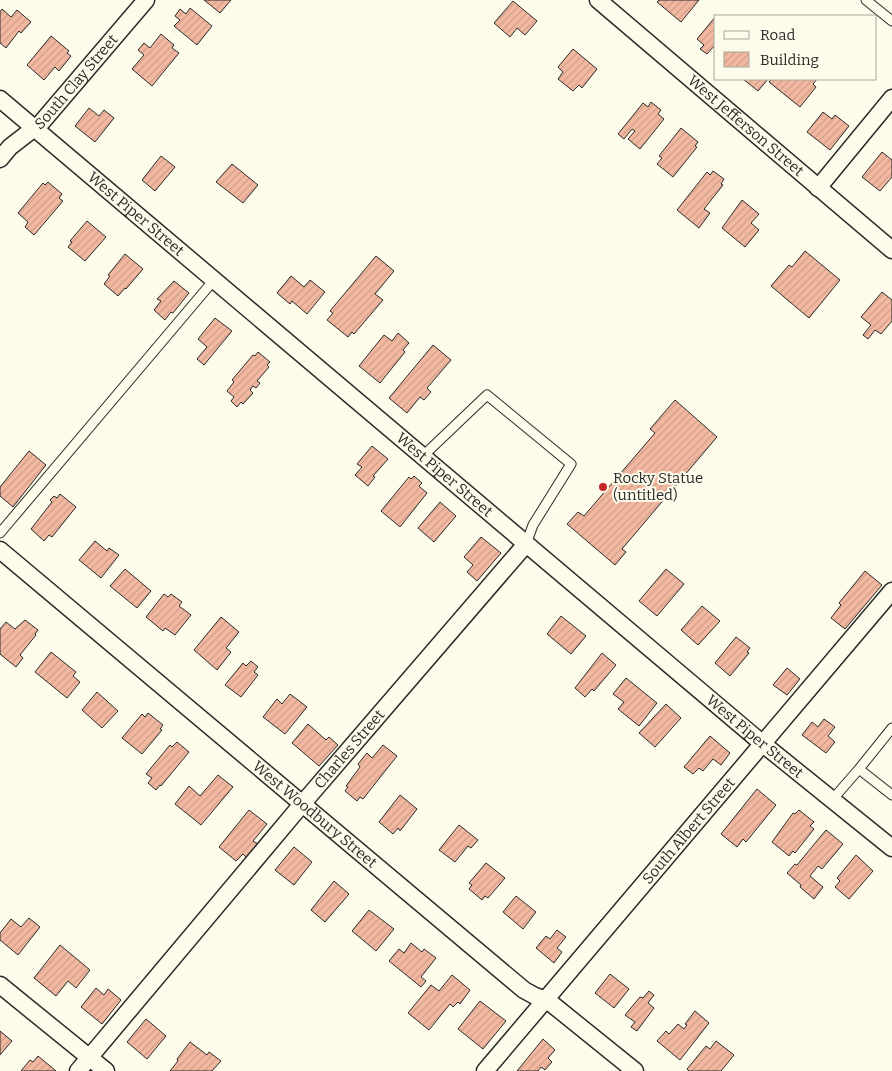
<svg xmlns="http://www.w3.org/2000/svg" width="892" height="1071" viewBox="0 0 892 1071" font-family="Bitter,serif">
<style>
.building{fill:url(#building-hatch);stroke:#2b2b2b}
.lines{fill:none;stroke-linecap:round;stroke-linejoin:round}
.service-casing{stroke:#2b2b2b;stroke-width:11}
.minor-casing{stroke:#2b2b2b;stroke-width:19}
.service{stroke:#fdfbea;stroke-width:9}
.minor{stroke:#fdfbea;stroke-width:16}
.poi-dot{fill:#c62828;stroke:#fdfbea;stroke-width:2}
.labels{text-anchor:middle;stroke-width:4;stroke-linejoin:round;paint-order:stroke}
.street-label{font-size:15px;fill:#2b2b2b;stroke:#fdfbea}
.poi-label{font-size:15px;fill:#2b2b2b;stroke:#fdfbea;text-anchor:start}
</style>
<defs>
<pattern id="building-hatch" width="6" height="6" patternUnits="userSpaceOnUse" patternTransform="scale(1.25)"><rect width="6" height="6" fill="#f2b8a0"/><path d="M-1 1l2-2M0 6l6-6M5 7l2-2" fill="none" stroke="#d09e8a"/></pattern>
</defs>
<rect width="100%" height="100%" fill="#fdfbea"/>
<!-- building -->
<path class="building" d="M204,0H231L220,13Z
M659,0H699L681,22L657,2Z
M513,1L537,21L525,35L517,28L510,37L494,23Z
M190,8L212,26L197,45L174,26L180,20L175,16L180,9L186,14Z
M2,9L11,17L17,10L31,22L21,33L19,31L6,48L0,43V12Z
M716,16V44L707,54L700,49L704,45L697,39Z
M161,34L174,45L172,48L179,53L152,86L132,69L144,55L138,50L144,43L150,48Z
M51,36L69,51L67,53L71,56L59,71L55,67L44,80L27,65Z
M573,49L597,69L582,88L579,85L573,91L558,79L563,72L558,67Z
M743,79H768L758,91Z
M772,79H817L813,84L816,87L800,107L769,82Z
M651,102L661,110L658,114L664,119L640,149L628,139L635,131L632,129L624,139L618,134L643,103L648,107Z
M89,108L99,116L104,110L114,118L95,142L75,126Z
M823,112L832,119L835,115L849,126L830,150L807,132Z
M681,128L698,142L695,146L697,147L673,177L657,164L662,158L659,156Z
M882,152L892,160V177L880,191L862,177Z
M161,156L175,167L155,191L142,180Z
M232,164L258,185L243,203L216,182Z
M713,171L724,179L721,184L723,185L704,209L710,213L699,228L677,210L707,172L710,175Z
M48,182L62,194L59,198L63,201L34,235L25,227L28,222L18,213L43,183L45,185Z
M742,200L759,214L751,223L759,230L745,247L722,228Z
M87,221L106,237L85,261L68,247L72,242L70,241Z
M805,251L840,280L809,318L771,286L789,265L792,267Z
M125,254L143,269L126,289L125,288L118,296L104,284L110,276L108,275Z
M376,256L394,271L375,294L383,300L354,334L352,332L348,337L327,320L333,313L330,311Z
M291,276L304,287L310,280L325,292L307,314L292,301L290,304L277,293Z
M174,281L189,293L173,313L171,312L165,320L154,310L161,301L157,299Z
M882,292L892,300V321L881,334L875,330L868,339L863,335L871,325L861,317Z
M215,318L232,331L204,365L197,359L207,347L198,339Z
M398,333L409,343L403,350L405,352L380,383L359,366L384,335L392,341Z
M433,345L451,360L427,388L431,392L424,400L420,397L407,413L389,398Z
M258,352L270,362L267,365L269,367L257,381L260,383L256,388L253,386L250,390L253,393L243,404L241,402L237,407L231,401L234,397L227,391L234,382L232,380L253,355L255,356Z
M675,400L717,437L622,549L626,552L615,565L567,524L578,512L584,516L655,433L650,429Z
M372,446L388,459L373,476L375,477L368,486L355,475L362,467L357,464Z
M29,451L46,465L13,507L0,496V487Z
M414,476L422,483L419,486L427,493L400,527L381,511L409,477L411,479Z
M60,494L76,507L52,537L49,535L44,541L31,529L52,502L50,500L54,496L57,498Z
M440,502L456,516L434,542L418,528Z
M481,537L501,553L477,581L467,572L473,565L464,557Z
M95,541L107,551L109,548L119,555L101,578L79,560Z
M125,569L151,591L137,608L110,586Z
M666,569L684,584L657,616L639,601Z
M865,571L882,585L845,629L831,618L841,605L839,603Z
M164,594L168,597L171,594L182,602L179,606L191,615L175,635L165,628L163,631L146,617Z
M702,606L720,621L698,645L681,630Z
M561,616L586,636L571,654L547,634Z
M221,617L239,632L226,648L231,652L217,670L194,650Z
M25,620L38,630L35,634L36,635L20,655L23,658L16,667L0,654V629L6,622L15,629Z
M736,637L750,648L747,652L749,653L730,676L715,663Z
M51,652L76,672L73,676L80,682L67,698L35,672Z
M602,653L616,665L594,691L592,689L585,697L575,688Z
M251,661L258,667L254,672L258,675L241,697L225,685L243,663L246,666Z
M787,668L800,679L787,695L773,685Z
M626,678L657,703L639,726L618,709L624,702L613,694Z
M97,692L118,711L102,728L82,710Z
M290,694L307,707L285,734L263,717L277,699L282,704Z
M666,704L681,718L655,747L639,733Z
M148,713L163,725L160,729L162,730L142,754L122,738L142,714L145,717Z
M824,719L835,727L828,736L835,742L826,753L802,735L812,722L818,727Z
M308,724L326,740L329,737L338,745L319,766L292,743Z
M710,736L730,753L721,765L713,759L703,771L699,768L693,774L684,767Z
M177,742L189,752L161,786L160,785L156,790L148,783L152,778L146,774L170,745L172,747Z
M383,745L397,756L363,799L360,797L357,801L345,791L348,787L346,786L360,767L358,764L367,753L372,758Z
M218,775L233,787L201,825L175,804L189,786L200,796Z
M757,789L776,805L746,842L743,839L737,847L721,834Z
M400,795L417,809L400,831L398,828L393,834L379,822Z
M249,810L267,824L253,841L258,844L247,858L243,854L236,861L219,847Z
M799,810L814,822L810,826L814,829L795,853L793,851L789,856L772,842L793,813L795,814Z
M459,825L478,840L471,848L468,846L455,862L439,850Z
M826,830L843,844L822,869L818,866L810,876L823,887L814,899L800,887L801,885L787,873L795,864L797,865Z
M294,847L312,862L294,885L275,870Z
M856,855L873,871L849,899L835,887L840,881L837,878Z
M486,863L505,878L488,898L485,896L482,900L469,889L472,885L469,883Z
M334,881L349,894L325,922L311,910Z
M516,896L536,912L523,929L503,912Z
M369,910L394,929L376,951L352,931Z
M29,918L40,927L18,955L0,940V933L11,919L21,927Z
M557,930L566,937L557,948L562,952L554,963L536,948L546,936L550,939Z
M411,943L422,952L424,949L436,958L421,977L426,981L421,987L389,961L399,949L404,953Z
M60,945L90,970L76,988L68,981L56,996L34,978Z
M610,974L629,989L614,1008L595,993Z
M452,975L470,990L460,1004L458,1002L453,1007L450,1004L429,1030L408,1013L431,985L439,991Z
M96,988L104,995L108,989L121,1000L102,1024L81,1007Z
M649,991L654,995L648,1003L654,1008L637,1031L631,1027L635,1022L625,1015L640,997L643,998Z
M480,1001L506,1021L483,1049L458,1029Z
M695,1011L709,1023L680,1060L657,1041L666,1031L669,1034L678,1024L684,1029L687,1025L685,1024Z
M146,1019L166,1036L147,1059L127,1042Z
M0,1031L12,1041L0,1055Z
M543,1039L555,1050L548,1058L552,1062L545,1070L541,1067L538,1071H517Z
M716,1041L734,1055L721,1071H689L687,1069L706,1046L710,1049Z
M190,1042L207,1055L209,1052L221,1061L212,1071H170L178,1061L177,1059Z
M38,1056L56,1071H21L30,1060L33,1062Z"/>
<g class="lines">
<defs>
<path id="service" d="M866,0L892,21
M423,456L487,395L571,464L533,525L526,544
M0,533L214,280
M892,728L859,769L892,795
M832,800L859,769"/>
<g id="minor">
<path id="s1" d="M598,0L892,250"/>
<path id="s2" d="M0,99L763,744L892,848"/>
<path id="s3" d="M0,159L10,147L41,123L146,0"/>
<path d="M818,188L892,98"/>
<path id="s4" d="M0,550L524,990L535,996L547,1000L635,1071"/>
<path d="M0,985L106,1071"/>
<path id="s5" d="M78,1071L303,803L526,544"/>
<path id="s6" d="M485,1071L892,591"/>
</g>
</defs>
<!-- service casing -->
<use href="#service" class="service-casing"/>
<!-- minor casing -->
<use href="#minor" class="minor-casing"/>
<!-- service -->
<use href="#service" class="service"/>
<!-- minor -->
<use href="#minor" class="minor"/>
</g>
<!-- markers -->
<circle class="poi-dot" cx="603" cy="487" r="5"/>
<g class="labels">
<!-- street labels -->
<g class="street-label">
<text dy="5" stroke="none"><textPath href="#s3" startOffset="109">South Clay Street</textPath></text>
<text dy="5" stroke="none"><textPath href="#s1" startOffset="194">West Jefferson Street</textPath></text>
<text dy="5" stroke="none"><textPath href="#s2" startOffset="178">West Piper Street</textPath></text>
<text dy="5" stroke="none"><textPath href="#s2" startOffset="582">West Piper Street</textPath></text>
<text dy="5" stroke="none"><textPath href="#s2" startOffset="988">West Piper Street</textPath></text>
<text dy="5" stroke="none"><textPath href="#s5" startOffset="421">Charles Street</textPath></text>
<text dy="5" stroke="none"><textPath href="#s4" startOffset="411">West Woodbury Street</textPath></text>
<text dy="5" stroke="none"><textPath href="#s6" startOffset="315">South Albert Street</textPath></text>
</g>
<!-- poi labels -->
<g class="poi-label">
<text x="613" y="483">Rocky Statue<tspan x="613" dy="17">(untitled)</tspan></text>
</g>
</g>
<!-- legend -->
<rect x="714" y="15" width="162" height="65" fill="#fdfbea" stroke="#a9a89e"/>
<rect x="724" y="31" width="25" height="8" fill="#fdfbea" stroke="#a9a89e"/>
<text x="760" y="40" font-size="15" fill="#2b2b2b">Road</text>
<rect x="724" y="52" width="25" height="15" fill="url(#building-hatch)" stroke="#a9a89e"/>
<text x="760" y="65" font-size="15" fill="#2b2b2b">Building</text>
</svg>
